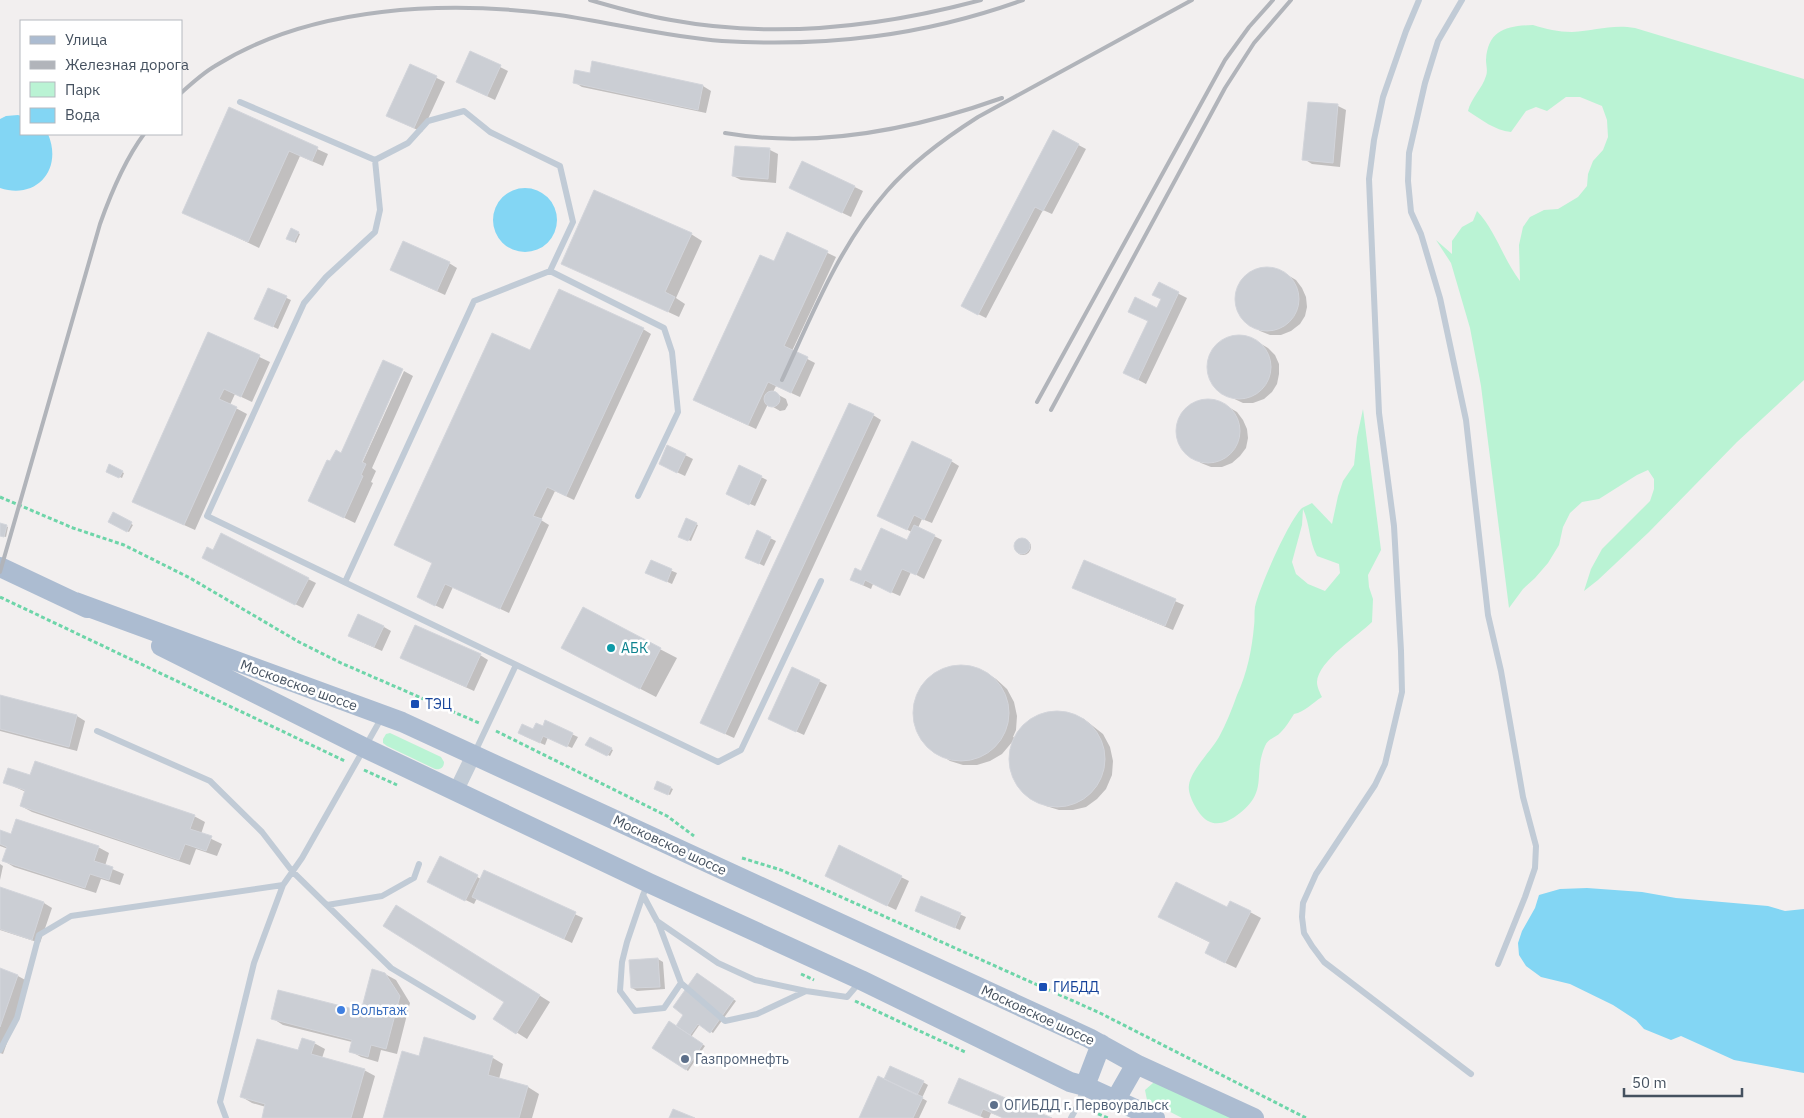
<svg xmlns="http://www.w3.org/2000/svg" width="1804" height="1118" viewBox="0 0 1804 1118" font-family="'IBM Plex Sans',sans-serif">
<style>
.green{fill:#baf3d4;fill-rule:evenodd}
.water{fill:#83d6f4}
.shadow{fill:#0003}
.building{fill:#cbced4;stroke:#d3d5db}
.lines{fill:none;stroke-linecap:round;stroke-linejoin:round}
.path{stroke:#6ed5a9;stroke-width:3;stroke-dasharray:4 2.5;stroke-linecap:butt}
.service{stroke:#c1cbd6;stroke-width:6}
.tertiary{stroke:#c1cbd6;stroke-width:15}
.primary{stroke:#acbcd1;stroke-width:20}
.rail{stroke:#b1b4ba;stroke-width:4}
.culture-dot{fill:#0f9aa8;stroke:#fff;stroke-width:2}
.transit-dot{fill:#1a4fb4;stroke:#fff;stroke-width:2}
.shop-dot{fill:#3f7fe0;stroke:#fff;stroke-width:2}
.service-dot{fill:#5c6f8a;stroke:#fff;stroke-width:2}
.labels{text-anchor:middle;stroke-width:5;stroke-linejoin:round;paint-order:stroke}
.culture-label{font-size:14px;fill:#0d838f;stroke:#fff;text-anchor:start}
.street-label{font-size:14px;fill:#45515f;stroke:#fff}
.transit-label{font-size:14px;fill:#164399;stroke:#fff;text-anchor:start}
.shop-label{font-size:14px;fill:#366cbe;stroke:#fff;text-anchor:start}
.service-label{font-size:14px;fill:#4e5e75;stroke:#fff;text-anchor:start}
</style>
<rect width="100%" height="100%" fill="#f2efef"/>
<!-- green -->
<path class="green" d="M1533,25C1546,29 1558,32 1572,32C1595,31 1611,24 1635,28L1804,79V380L1737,442L1649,532L1598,580L1584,591L1591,569L1602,549L1650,501L1654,489V479L1648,470L1637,475L1599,499L1582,502L1570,513L1563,527L1559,545L1548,563L1535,578L1523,589L1509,608L1481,386L1470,328L1451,263L1436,240L1452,254V241L1462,227L1473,221L1477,211C1496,231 1503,259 1520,281L1519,245L1523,227L1530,217L1544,210L1558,209L1578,197L1587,186L1588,174L1593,161L1603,150L1608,137L1607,120L1602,106L1580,97H1566L1547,111L1536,107L1526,111L1511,132C1494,130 1482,120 1468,111C1471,98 1482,89 1486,76C1488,71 1486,65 1486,60C1488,30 1506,26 1533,25Z
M1363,409L1381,550L1368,575L1369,587L1373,599L1372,622C1359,635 1318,661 1317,682C1317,687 1320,693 1322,697C1312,703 1305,712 1294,714C1290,720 1286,727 1281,732C1276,738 1268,738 1265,746C1252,776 1270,792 1236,816C1228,822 1217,826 1208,821C1199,816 1187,795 1189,785C1191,770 1211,751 1219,737C1226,724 1232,709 1237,695C1247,674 1252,649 1254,626C1255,619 1254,613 1255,607C1259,588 1289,520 1302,508C1305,506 1309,505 1312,503L1332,524L1338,496L1343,481L1354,465L1357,437ZM1303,509C1310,524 1309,542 1317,556L1339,564L1340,573L1325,591L1308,584L1296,574L1292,562L1302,525Z
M390,733L441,757L444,762C444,768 440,770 435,769L387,746L383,743V739L386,734Z
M1153,1083H1156L1234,1118H1182L1147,1100L1145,1090Z"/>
<!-- water -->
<path class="water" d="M18,115L21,116V134H48C63,169 37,200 0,188V119L6,116Z
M493 220a32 32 0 1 1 64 0a32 32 0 1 1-64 0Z
M1587,888L1642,892L1676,898L1768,906L1785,911L1804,909V1073L1734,1060L1681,1036L1671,1040L1644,1029L1636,1020L1613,1005L1570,984L1541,977L1526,966L1519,955L1518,943L1522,931L1535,908L1539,895L1560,889Z"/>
<!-- shadow -->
<path class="shadow" d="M470,52L508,71L495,100L457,82Z
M410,65L445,82L422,132L396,120Z
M574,82L703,86L711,91L706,113L582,87Z
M1309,103L1338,106L1346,110L1340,167L1312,164L1304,159Z
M230,109L328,154L323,166L300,156L259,248L184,212Z
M1054,132L1086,149L1052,214L1043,210L986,318L970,310Z
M736,147L770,150L778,154L776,183L741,180L733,176Z
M803,162L863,191L851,217L799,192Z
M292,230L300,234L296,243L288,238Z
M691,234L702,241L676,298L685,304L679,317L563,263Z
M788,234L836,257L792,351L815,363L800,397L776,386L773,392L786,399L788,405L785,410L780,411L768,404L756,429L702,404Z
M449,263L457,268L445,295L391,270Z
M1259,268H1269L1279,270L1296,280L1302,288L1306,297L1307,307L1305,316L1300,324L1291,331L1281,335H1270L1260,331L1243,319L1237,310L1235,300L1237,289L1242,279L1250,272Z
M1159,284L1187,298L1146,384L1125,373L1149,321L1162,299Z
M269,290L291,300L278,329L261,321Z
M643,329L651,334L574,500L555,491L541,520L549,525L509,613L453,587L443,609L426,601L434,563L531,352Z
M209,333L270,362L252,402L235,394L230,405L247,414L195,530L144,507Z
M1242,335L1251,338L1268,348L1275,355L1279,364V374L1277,384L1272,392L1264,399L1253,403H1243L1224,394L1215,387L1210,378L1208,367L1209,356L1215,347L1223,340L1232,336Z
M404,371L413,376L372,468L376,471L371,482L373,483L355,523L310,501L360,468Z
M1200,400H1210L1220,402L1237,412L1243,420L1247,429L1248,438L1246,448L1240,456L1232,463L1222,467H1211L1201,463L1184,451L1178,442L1176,431L1178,421L1183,411L1191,404Z
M873,415L881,420L734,738L710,727Z
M685,455L693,459L685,476L668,468Z
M951,461L959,466L932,523L922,519L918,528L942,540L924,579L911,572L900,596L873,584L871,589L860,584L862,572L908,542L912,532L886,520Z
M110,466L124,473L122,478L107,471Z
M740,467L767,480L755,506L733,497Z
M114,514L133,525L129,532L110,522Z
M687,520L698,525L691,541L679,536Z
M0,524L8,527L6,537L0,535Z
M758,532L776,541L764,566L752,560Z
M1015 547a8 8 0 1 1 16 0a8 8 0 1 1-16 0Z
M211,562L308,579L316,583L303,608Z
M651,562L677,573L672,584L652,575Z
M1084,562L1184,605L1173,630L1082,592Z
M583,609L677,658L656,697L579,657Z
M384,627L391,631L382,651L357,640Z
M480,655L488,660L474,691L410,662Z
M960,666L974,668L988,674L996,679L1007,689L1014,702L1017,716L1016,730L1013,737L1015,738L1019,731L1029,721L1042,714L1056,711L1070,713L1084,719L1103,734L1110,747L1113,761L1112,775L1106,789L1097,799L1086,807L1073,810H1059L1046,806L1025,794L1017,783L1011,770L1010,757L1013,741L1002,754L990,761L977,765H963L950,761L930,748L921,738L916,725L914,712L916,698L923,686L933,675L946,669Z
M819,681L827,685L804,735L778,723Z
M0,697L77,716L85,721L77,751L0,731Z
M546,722L578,737L572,748L548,737L545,745L524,736L543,728Z
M590,738L613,750L610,756L587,744Z
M31,777L194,816L205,822L201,834L222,844L217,856L196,849L190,865L32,812L21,806L26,792L4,782Z
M658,782L673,789L670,795L655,788Z
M0,831L12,835L98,847L109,853L105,866L124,874L120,885L101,879L96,893L14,867L4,861L8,849L0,846Z
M840,847L909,881L896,910L834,880Z
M440,858L481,879L485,872L583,918L572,943L477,898L474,904L436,886Z
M0,864L3,866L0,880Z
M0,889L44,903L52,908L40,943L0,930Z
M922,898L966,917L960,930L922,914Z
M1228,909L1250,912L1261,918L1236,968L1217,959L1211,943L1171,923Z
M408,913L550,1002L527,1039L516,1032L506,1001Z
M658,959L663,962L665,989L637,991L632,988Z
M0,969L18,976L29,982L3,1054L0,1053Z
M385,974L396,980L410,1003L397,1054L381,1050L378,1062L361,1057L350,1051L352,1042L283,1025L272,1018L362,1013Z
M698,974L736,1001L713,1033L700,1024L691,1037L705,1046L688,1071L653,1047L676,1027L685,1014Z
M425,1039L493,1058L503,1064L499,1079L528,1087L539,1094L532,1118H384L420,1057Z
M314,1043L325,1049L322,1058L364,1070L375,1076L363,1118H264L266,1107L252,1103L242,1097L299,1052Z
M923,1082L928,1085L922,1098L927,1101L919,1118H860Z
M950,1102L1049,1118H1004L991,1113L989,1118H984Z"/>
<!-- building -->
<path class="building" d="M470,51L501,65L487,96L456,82Z
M592,61L703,85L698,110L573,83L575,70L590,73Z
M410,64L437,76L414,128L386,116Z
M1308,102L1338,104L1333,163L1302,160Z
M229,107L318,147L312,161L289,151L248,242L182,213Z
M1053,130L1079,144L1043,211L1035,207L978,315L961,306Z
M735,146L770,148L768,179L732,176Z
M802,161L855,186L842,213L789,188Z
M594,190L692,233L665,292L675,297L668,312L561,264Z
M291,228L299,232L294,242L286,239Z
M787,232L828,251L784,346L808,357L791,393L768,382L748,425L693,400L760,255L774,261Z
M403,241L450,262L437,291L390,270Z
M1235 299a32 32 0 1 1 64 0a32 32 0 1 1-64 0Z
M1159,282L1179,292L1138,380L1123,373L1148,321L1128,312L1135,297L1157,308L1161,299L1152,295Z
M268,288L287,296L273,327L254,319Z
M559,289L644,328L566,496L547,487L533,516L542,519L500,609L445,584L435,606L417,597L432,563L394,545L492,333L530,350Z
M208,332L260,355L241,397L224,389L219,399L237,407L184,525L132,502Z
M1207 367a32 32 0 1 1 64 0a32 32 0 1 1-64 0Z
M383,360L403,369L362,462L366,464L361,475L363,476L344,518L308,501L327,460L330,461L336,450L341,453Z
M764 399a8 8 0 1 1 16 0a8 8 0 1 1-16 0Z
M1176 431a32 32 0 1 1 64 0a32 32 0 1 1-64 0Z
M849,403L874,414L725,734L700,723Z
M912,441L952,460L924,520L914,515L907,530L877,516Z
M667,445L686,454L677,473L659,464Z
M109,464L123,471L119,478L106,472Z
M739,465L762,476L749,505L726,494Z
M113,512L132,522L127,532L108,522Z
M686,518L697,523L688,541L678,537Z
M0,523L7,525L4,537L0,536Z
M914,525L935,535L916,575L902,569L891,593L865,580L863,585L850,580L855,568L861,571L881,528L907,540Z
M757,530L771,537L759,564L745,558Z
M221,533L309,578L295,605L202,558L207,547L213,550Z
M1014 546a8 8 0 1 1 16 0a8 8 0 1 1-16 0Z
M651,560L672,569L667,582L645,573Z
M1084,560L1176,599L1165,626L1072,588Z
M583,607L661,648L640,689L561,648Z
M358,614L384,626L374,647L348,636Z
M415,625L481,654L466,687L400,658Z
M913 713a48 48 0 1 1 96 0a48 48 0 1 1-96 0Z
M792,667L820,680L796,732L768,719Z
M0,695L77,715L69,747L0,729Z
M1009 759a48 48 0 1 1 96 0a48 48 0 1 1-96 0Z
M545,720L573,733L567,747L543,736L540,743L518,733L522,724L533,729L536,723L543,726Z
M590,737L612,748L607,756L585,745Z
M35,761L195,815L190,829L212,836L206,851L185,844L179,860L20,806L25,790L3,783L8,768L30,775Z
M657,781L671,787L668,795L654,789Z
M16,819L99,846L94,861L113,867L109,880L90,874L85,888L2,861L7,847L0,844V830L11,834Z
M839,845L902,876L887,906L825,876Z
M440,856L478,875L465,901L427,882Z
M484,870L576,912L564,939L472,897Z
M1176,882L1227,907L1230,901L1251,911L1225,963L1205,953L1210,942L1158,917Z
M0,887L44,902L32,940L0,929Z
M921,896L961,913L955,928L915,911Z
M396,905L540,995L516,1034L493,1019L504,1002L383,926Z
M658,958L660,987L631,988L629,960Z
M0,968L18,975L0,1027Z
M372,969L385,973L400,996L386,1049L371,1045L368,1057L349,1052L352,1040L271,1019L278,990L361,1011Z
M697,973L734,999L710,1033L698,1024L690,1035L676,1026L683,1015L673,1007Z
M669,1021L703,1044L686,1070L652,1048Z
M424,1037L493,1056L488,1075L528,1086L519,1118H383L402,1051L419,1056Z
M302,1038L315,1042L311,1054L365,1069L351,1118H262L265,1104L240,1097L257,1039L298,1050Z
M890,1066L924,1081L917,1095L884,1079Z
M878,1076L923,1097L913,1118H859Z
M959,1078L1052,1118H1003L983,1109L980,1116L948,1103Z
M673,1109L695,1118H669Z"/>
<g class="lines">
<!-- path -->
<path class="path" d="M0,497L73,528L124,545L190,578L299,642L341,663L479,723
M0,597L345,761
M496,731L667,816L694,836
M364,770L397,785
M742,858L781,870L1100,1013L1306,1118
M801,974L814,980
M855,1001L965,1052
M1086,1109L1108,1118"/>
<!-- service -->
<path class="service" d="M1419,0L1406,31L1383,97L1374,140L1369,179L1379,413L1394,526L1401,651L1402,692L1385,764L1375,785L1316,874L1303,903L1302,917L1304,933L1312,946L1324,962L1471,1074
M1462,0L1438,41L1425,83L1409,153L1408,181L1411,212L1421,234L1440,298L1466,420L1488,615L1501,671L1523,797L1536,846L1535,868L1525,897L1498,964
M240,102L375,160L380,210L375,232L326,277L304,303L207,516L718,762L741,750L821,581
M375,160L408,143L428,121L464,111L490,132L560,166L573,222L550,271L664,328L672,352L678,412L638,496
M345,582L474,301L550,271
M97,731L210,781L262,832L292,871L391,968L473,1017
M475,752L516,665
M647,886L643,895L657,921L718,963L755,980L806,991L847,997L859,983
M643,895L627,942L622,962L620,991L635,1011L664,1008L681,983
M327,905L382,896L414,878L419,864
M658,922L681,983L725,1021L757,1014L806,991
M0,1050L17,1018L39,935L71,916L283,885L302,858L382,717
M226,1118L220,1102L254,963L283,885
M1071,1118L1078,1105L1084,1087"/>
<!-- tertiary -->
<path class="tertiary" d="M456,791L473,756"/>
<!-- primary -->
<path class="primary" d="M0,567L87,608
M75,602L402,722L1089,1038L1136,1064L1254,1118
M161,646L365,748L649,883L861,980L1070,1082L1085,1086L1155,1118
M1085,1086L1101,1044
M1116,1099L1136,1064"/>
<!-- rail -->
<path class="rail" d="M590,0C617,8 643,15 671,20C774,39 881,27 981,0
M181,93C192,83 203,73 215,66C312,5 448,0 559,15C613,23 667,37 722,41C828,47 923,36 1023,0
M725,133C817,149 915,129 1002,98
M782,380C812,315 839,246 887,191C913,161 945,138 978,117L1192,0
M1037,402L1225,60L1249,27L1273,0
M1051,410L1225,88L1254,43L1291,0
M0,572L100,224C111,193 124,161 144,134"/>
</g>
<!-- markers -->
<circle class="culture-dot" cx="611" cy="648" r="5"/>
<g class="transit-dot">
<rect x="410" y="699" width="10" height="10" rx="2.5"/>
<rect x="1038" y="982" width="10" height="10" rx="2.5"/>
</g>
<circle class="shop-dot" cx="341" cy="1010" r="5"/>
<g class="service-dot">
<circle cx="685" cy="1059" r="5"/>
<circle cx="994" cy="1105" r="5"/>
</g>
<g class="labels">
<!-- culture labels -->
<g class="culture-label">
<text x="621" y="653">АБК</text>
</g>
<!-- street labels -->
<g class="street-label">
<text transform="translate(299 685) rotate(20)" y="5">Московское шоссе</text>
<text transform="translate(670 845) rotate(25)" y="5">Московское шоссе</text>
<text transform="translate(1038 1015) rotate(25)" y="5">Московское шоссе</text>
</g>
<!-- transit labels -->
<g class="transit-label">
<text x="425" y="709">ТЭЦ</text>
<text x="1053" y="992">ГИБДД</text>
</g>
<!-- shop labels -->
<g class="shop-label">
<text x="351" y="1015">Вольтаж</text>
</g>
<!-- service labels -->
<g class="service-label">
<text x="695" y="1064">Газпромнефть</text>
<text x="1004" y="1110">ОГИБДД г. Первоуральск</text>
</g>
</g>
<!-- legend -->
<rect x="20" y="20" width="162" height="115" fill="#ffffff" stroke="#b5b9bf"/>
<rect x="30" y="36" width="25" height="8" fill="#acbcd1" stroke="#b5b9bf"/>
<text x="65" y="45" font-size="15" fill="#45515f">Улица</text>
<rect x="30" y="61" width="25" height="8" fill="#b1b4ba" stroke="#b5b9bf"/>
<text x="65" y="70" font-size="15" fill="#45515f">Железная дорога</text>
<rect x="30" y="82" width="25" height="15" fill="#baf3d4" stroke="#b5b9bf"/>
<text x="65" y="95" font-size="15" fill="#45515f">Парк</text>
<rect x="30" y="108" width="25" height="15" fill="#83d6f4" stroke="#b5b9bf"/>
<text x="65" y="120" font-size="15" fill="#45515f">Вода</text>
<!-- scale -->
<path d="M1624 1088v8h118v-8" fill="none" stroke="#45515f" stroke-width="2.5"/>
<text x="1632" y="1088" font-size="15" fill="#45515f" stroke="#ffffff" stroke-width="4" paint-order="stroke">50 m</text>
</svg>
